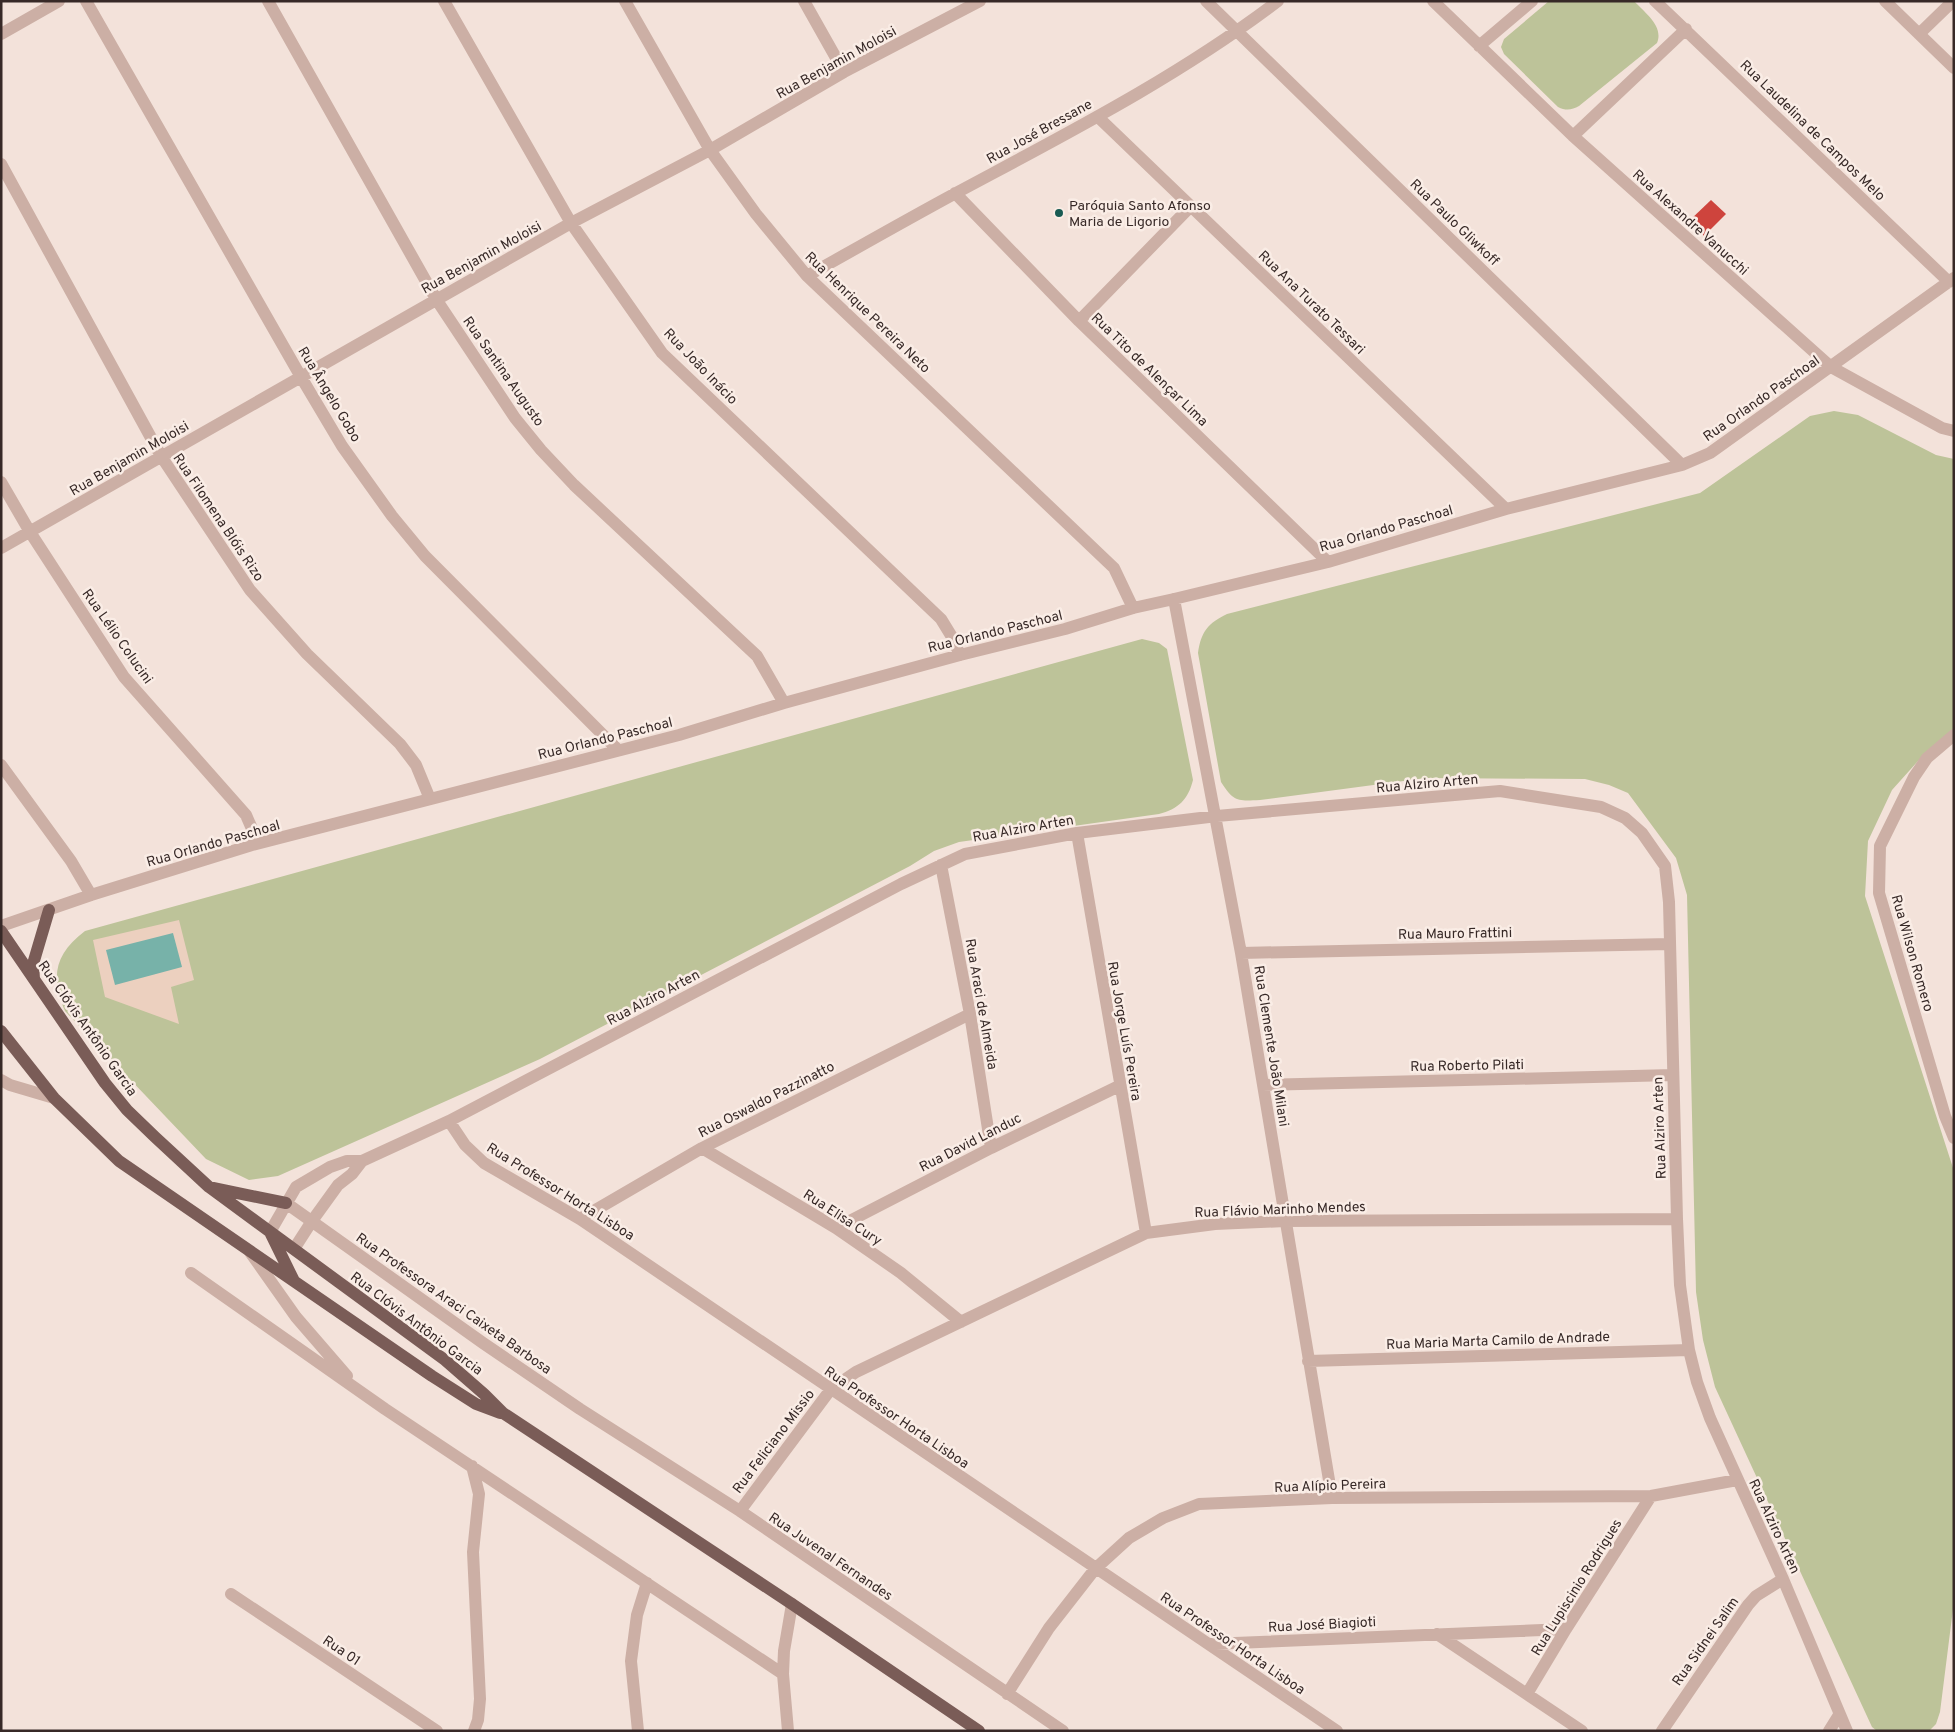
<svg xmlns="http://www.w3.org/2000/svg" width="1955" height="1732" viewBox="0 0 1955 1732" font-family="Overpass,sans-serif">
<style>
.green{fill:#bdc399}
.plaza{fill:#ecd0bf}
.water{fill:#77b2a9}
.building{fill:#ce443d}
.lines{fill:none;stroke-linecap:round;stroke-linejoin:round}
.minor{stroke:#ccafa5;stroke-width:12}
.major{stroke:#7a5c57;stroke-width:12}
.poi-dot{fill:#195b53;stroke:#faede6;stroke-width:2}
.labels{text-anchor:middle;stroke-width:5;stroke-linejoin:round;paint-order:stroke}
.street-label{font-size:14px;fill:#372927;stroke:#faede6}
.poi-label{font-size:14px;fill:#372927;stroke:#faede6;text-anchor:start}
</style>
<rect width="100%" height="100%" fill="#f3e2da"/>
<!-- green -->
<path class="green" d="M1549,1H1634C1645,13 1664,26 1657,43L1579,106C1572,110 1566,111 1558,107L1504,54L1501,47L1504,39Z
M1834,411L1858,415L1936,455L1954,459V731L1927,751L1892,790L1868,841L1865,896L1954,1171V1601L1940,1712L1936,1724L1929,1731H1877L1872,1727L1715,1387L1703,1340L1696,1292L1687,895L1676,858L1628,793L1609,785L1585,779L1426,778L1260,800C1237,801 1234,802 1221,782L1198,653C1201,632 1208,623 1227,614L1700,493L1810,416Z
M1142,639L1159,643L1167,649L1193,780C1188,800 1178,809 1159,814L959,842L934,851L910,866L540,1059L278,1176L249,1180L206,1159L65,1011C50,976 55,954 85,931Z"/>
<!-- plaza -->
<path class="plaza" d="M179,920L194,980L171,987L179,1024L105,997L93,940Z"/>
<!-- water -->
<path class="water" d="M173,933L182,967L115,985L106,950Z"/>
<!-- building -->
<path class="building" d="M1711,200L1726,214L1704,236L1689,221Z"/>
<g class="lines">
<!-- minor -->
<path class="minor" d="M86,1L301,377L342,446L392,516L425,556L618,750
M268,1L436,299L515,418L541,450L574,485L757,656L784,703
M444,1L571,223L662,353L941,619L952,637L960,655
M625,1L710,150L756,214L807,276L1114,568L1133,608
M804,1L844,72
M1206,1L1682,465
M1433,1L1573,136L1831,367L1942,428L1954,431
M1655,1L1949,282
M1885,1L1954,68
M1,34L59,1
M1919,34L1953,1
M1479,46L1532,1
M1098,117L1506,509
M1573,136L1686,29
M1,164L161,456L250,590L307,654L400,744L416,765L430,799
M955,193L1079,321L1328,562
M807,276C857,248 906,220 956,193C1066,134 1178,77 1278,1
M1079,321L1190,207
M1,482L30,532L124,677L246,815L253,831L252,845
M1,548L571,223L710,150L844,72L980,1
M1174,599L1241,953L1332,1498
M1954,735L1927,758L1914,777L1880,846L1879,893L1945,1116L1954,1138
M1,765L71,861L91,895
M1077,833L1146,1233
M941,865L970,1014L991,1148
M1,926L91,895L252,845L679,735L784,703L960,655L1065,629L1133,608L1174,599L1328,562L1506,509L1682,465L1710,453L1954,278
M1241,953L1670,944
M1,1080L10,1085L54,1098
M1263,1085L1673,1075
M449,1121L465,1145L484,1163L580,1219L1337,1731
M702,1148L836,1228L901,1273L961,1322
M286,1203L483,1343L580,1409L740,1511L1063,1731
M580,1219L702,1148L970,1014
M836,1228L991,1148L1119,1086
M270,1232L296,1187L330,1167L347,1161H362
M294,1249L312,1221L338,1185L352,1174L362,1161L449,1121L901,884L965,854L1077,833L1217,816L1500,791L1601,807L1625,818L1642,833L1665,866L1669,902L1677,1219L1680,1285L1689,1350L1697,1382L1710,1418L1783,1579L1847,1731
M250,1252L296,1317L347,1376
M191,1273L385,1409L783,1674
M1308,1361L1689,1350
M472,1466L479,1494L473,1552L480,1699L478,1720L474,1731
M740,1511L831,1389L856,1372L1146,1233L1215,1224L1285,1221L1677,1219
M231,1594L437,1731
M1437,1634L1582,1731
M1210,1644L1566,1629
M1007,1694L1049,1628L1095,1569L1129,1538L1163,1518L1199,1504L1332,1498L1651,1496L1737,1480
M1527,1694L1566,1629L1651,1496
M638,1731L631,1661L637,1615L647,1583
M788,1731L783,1674L784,1651L792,1604
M1662,1731L1748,1605L1756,1596L1783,1579
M1829,1731L1839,1715"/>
<!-- major -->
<path class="major" d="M1,931L105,1083L127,1110L155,1137L209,1187L445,1360L484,1394L503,1413L792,1604L979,1731
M34,979L33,964L49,910
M1,1031L54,1098L119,1161L432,1376L476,1404L500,1413
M213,1188L286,1203
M271,1234L294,1281"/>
</g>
<!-- markers -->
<circle class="poi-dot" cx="1059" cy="213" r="5"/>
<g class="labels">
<!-- street labels -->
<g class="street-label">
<text transform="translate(836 62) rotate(-29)" y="5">Rua Benjamin Moloisi</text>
<text transform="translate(1813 130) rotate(44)" y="5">Rua Laudelina de Campos Melo</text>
<text transform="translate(1039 131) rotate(-29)" y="5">Rua José Bressane</text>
<text transform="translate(1455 222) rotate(44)" y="5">Rua Paulo Gliwkoff</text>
<text transform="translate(1691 222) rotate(42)" y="5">Rua Alexandre Vanucchi</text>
<text transform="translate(481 257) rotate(-29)" y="5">Rua Benjamin Moloisi</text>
<text transform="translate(1312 302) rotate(44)" y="5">Rua Ana Turato Tessari</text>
<text transform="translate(868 312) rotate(44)" y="5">Rua Henrique Pereira Neto</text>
<text transform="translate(701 366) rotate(46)" y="5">Rua João Inácio</text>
<text transform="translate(1150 369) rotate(44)" y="5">Rua Tito de Alençar Lima</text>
<text transform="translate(504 371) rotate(55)" y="5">Rua Santina Augusto</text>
<text transform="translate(330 394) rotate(59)" y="5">Rua Ângelo Gobo</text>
<text transform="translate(1761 398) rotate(-35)" y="5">Rua Orlando Paschoal</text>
<text transform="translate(129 458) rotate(-30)" y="5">Rua Benjamin Moloisi</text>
<text transform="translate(219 517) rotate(56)" y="5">Rua Filomena Blóis Rizo</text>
<text transform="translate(1386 528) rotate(-16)" y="5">Rua Orlando Paschoal</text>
<text transform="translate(995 631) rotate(-14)" y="5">Rua Orlando Paschoal</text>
<text transform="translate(118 636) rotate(55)" y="5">Rua Lélio Colucini</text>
<text transform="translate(605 738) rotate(-14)" y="5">Rua Orlando Paschoal</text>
<text transform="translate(1427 783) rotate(-5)" y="5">Rua Alziro Arten</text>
<text transform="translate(1023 828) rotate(-10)" y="5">Rua Alziro Arten</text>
<text transform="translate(213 843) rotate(-16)" y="5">Rua Orlando Paschoal</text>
<text transform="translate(1455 933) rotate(-1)" y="5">Rua Mauro Frattini</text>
<text transform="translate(1913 953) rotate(74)" y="5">Rua Wilson Romero</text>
<text transform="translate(653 997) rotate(-28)" y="5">Rua Alziro Arten</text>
<text transform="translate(982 1004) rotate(80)" y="5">Rua Araci de Almeida</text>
<text transform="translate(88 1028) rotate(55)" y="5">Rua Clóvis Antônio Garcia</text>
<text transform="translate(1125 1031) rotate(80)" y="5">Rua Jorge Luís Pereira</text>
<text transform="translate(1272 1046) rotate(81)" y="5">Rua Clemente João Milani</text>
<text transform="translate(1467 1065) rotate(-1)" y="5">Rua Roberto Pilati</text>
<text transform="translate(766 1099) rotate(-27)" y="5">Rua Oswaldo Pazzinatto</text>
<text transform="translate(1659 1128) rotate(-92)" y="5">Rua Alziro Arten</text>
<text transform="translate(970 1142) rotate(-27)" y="5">Rua David Landuc</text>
<text transform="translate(561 1191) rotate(32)" y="5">Rua Professor Horta Lisboa</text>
<text transform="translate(1280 1209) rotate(-2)" y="5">Rua Flávio Marinho Mendes</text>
<text transform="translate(843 1217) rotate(33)" y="5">Rua Elisa Cury</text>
<text transform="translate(454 1303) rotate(35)" y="5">Rua Professora Araci Caixeta Barbosa</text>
<text transform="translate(417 1323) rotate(37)" y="5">Rua Clóvis Antônio Garcia</text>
<text transform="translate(1498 1340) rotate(-2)" y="5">Rua Maria Marta Camilo de Andrade</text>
<text transform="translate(897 1417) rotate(34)" y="5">Rua Professor Horta Lisboa</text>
<text transform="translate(773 1441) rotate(-53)" y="5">Rua Feliciano Missio</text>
<text transform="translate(1330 1485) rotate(-2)" y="5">Rua Alípio Pereira</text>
<text transform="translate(1775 1526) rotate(65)" y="5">Rua Alziro Arten</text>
<text transform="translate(831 1556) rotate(34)" y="5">Rua Juvenal Fernandes</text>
<text transform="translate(1576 1587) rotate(-58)" y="5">Rua Lupiscinio Rodrigues</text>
<text transform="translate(1322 1624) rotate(-3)" y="5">Rua José Biagioti</text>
<text transform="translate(1705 1641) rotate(-55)" y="5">Rua Sidnei Salim</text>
<text transform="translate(1233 1643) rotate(34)" y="5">Rua Professor Horta Lisboa</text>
<text transform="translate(342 1650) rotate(34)" y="5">Rua 01</text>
</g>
<!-- poi labels -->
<g class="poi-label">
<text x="1069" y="210">Paróquia Santo Afonso<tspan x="1069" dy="16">Maria de Ligorio</tspan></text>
</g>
</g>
<!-- border -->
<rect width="1955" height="1732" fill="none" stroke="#372927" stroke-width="5"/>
</svg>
